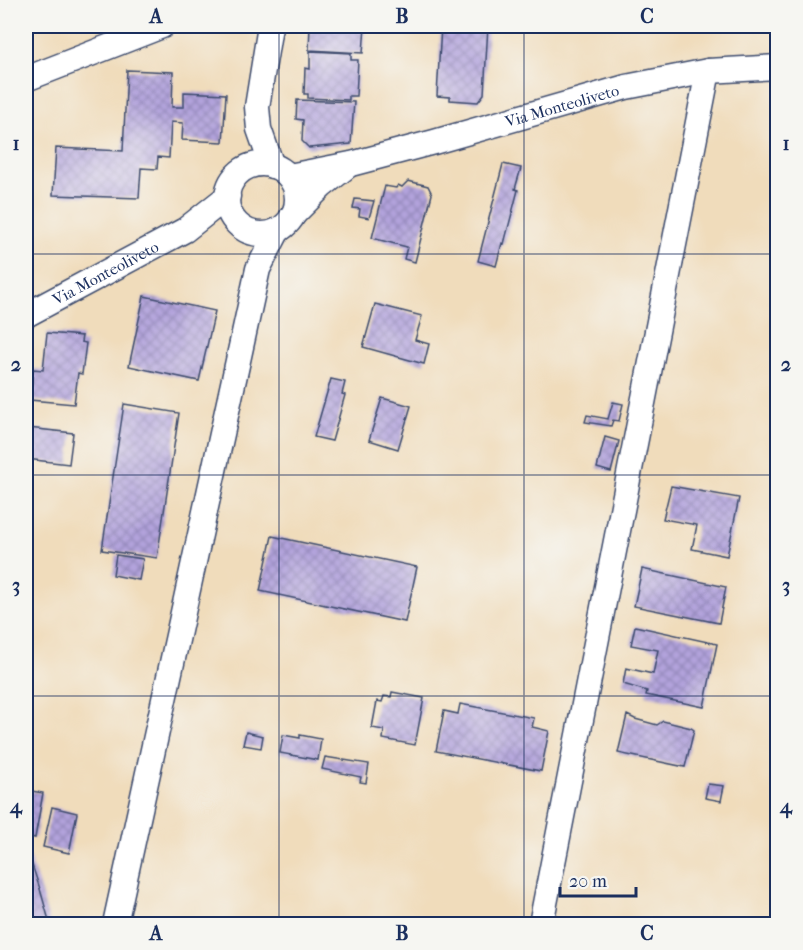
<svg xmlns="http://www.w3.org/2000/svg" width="803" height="950" viewBox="0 0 803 950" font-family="'IM FELL French Canon',serif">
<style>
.building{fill:url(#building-cross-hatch)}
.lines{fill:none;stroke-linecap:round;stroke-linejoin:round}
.minor-casing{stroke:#3b496c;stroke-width:27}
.minor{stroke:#fff;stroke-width:24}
.grid{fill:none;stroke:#1b2f5e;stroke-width:1.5;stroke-opacity:0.55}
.labels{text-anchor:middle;stroke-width:4.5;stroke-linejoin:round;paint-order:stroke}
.street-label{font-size:16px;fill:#1b2f5e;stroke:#f6f6f2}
.neatline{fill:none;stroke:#1b2f5e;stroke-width:2}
.grid-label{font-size:20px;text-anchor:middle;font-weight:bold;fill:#1b2f5e}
</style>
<defs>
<pattern id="building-cross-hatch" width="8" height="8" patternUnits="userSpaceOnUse" patternTransform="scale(1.5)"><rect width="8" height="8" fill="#b2a3dc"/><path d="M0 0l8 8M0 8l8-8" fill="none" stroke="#9085b6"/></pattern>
</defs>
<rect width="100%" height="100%" fill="#f6f6f2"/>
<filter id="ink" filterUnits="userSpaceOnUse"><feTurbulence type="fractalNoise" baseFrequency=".0167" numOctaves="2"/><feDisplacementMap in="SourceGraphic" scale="12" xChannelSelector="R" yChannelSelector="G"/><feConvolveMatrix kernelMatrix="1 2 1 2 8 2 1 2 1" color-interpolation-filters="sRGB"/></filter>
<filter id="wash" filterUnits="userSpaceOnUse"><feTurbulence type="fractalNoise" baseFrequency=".008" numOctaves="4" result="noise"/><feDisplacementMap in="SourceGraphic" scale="24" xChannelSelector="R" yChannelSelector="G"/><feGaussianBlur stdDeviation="1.35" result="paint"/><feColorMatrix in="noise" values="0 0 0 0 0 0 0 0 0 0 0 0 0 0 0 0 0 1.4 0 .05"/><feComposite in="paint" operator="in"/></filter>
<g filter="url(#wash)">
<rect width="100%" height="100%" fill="#f0dcbb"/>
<g id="blocks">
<!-- building -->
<path class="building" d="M310,26H365L363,53L309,50Z
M441,26H488L484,94L478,102L450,100V97L437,96Z
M310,51L351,53V60H358L356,96H349V100L308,98V94H304L305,68L310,69Z
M127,70L173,72L172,107H184V92L226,94L223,142L182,140L183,123L171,122L169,158L158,157L157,169L141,168L139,198L53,195L56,148L123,151Z
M297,100L354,102L351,144L309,148L302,141L303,120L296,119Z
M503,164L521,168L515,189L518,190L504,244L502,243L496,266L478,261Z
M408,181L428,186L432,194L415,262L404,259L407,247L372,238L385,186L396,188L398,185L402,187Z
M355,199L374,201L369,218L359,216L360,209L353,208Z
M144,296L215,311L199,381L129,366Z
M375,304L422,316L415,340L429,344L424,364L363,347Z
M47,333L82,336L81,342L86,343L82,374L78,373L74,404L30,400L33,369L43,370Z
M331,379L345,382L342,394L345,395L332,441L314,437Z
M382,398L411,406L398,449L369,440Z
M613,402L623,404L619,421L613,420L611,426L585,422L587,415L608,419Z
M124,404L179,413L157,558L102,550Z
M28,428L73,433L69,464L26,459Z
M605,437L619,441L611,472L597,468Z
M671,486L739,498L727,556L692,549L697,525L663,519Z
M272,536L417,567L405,622L260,591Z
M116,555L143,559L139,580L113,575Z
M642,569L726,587L719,623L634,606Z
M635,626L717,644L704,707L646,695L647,691L623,684L626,668L653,674L658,650L631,645Z
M392,692L424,698L415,745L383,739L384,730L372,728L377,701L382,702L384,696L391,697Z
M460,704L534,718L532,727L549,731L541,771L436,751L444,711L458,714Z
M627,715L635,719L657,725L663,721L691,728L694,730L685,767L618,753Z
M246,732L263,736L261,748L243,745Z
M283,735L300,738V735L321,739L318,760L280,753Z
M325,757L369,764L366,783L360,782L361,777L322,769Z
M708,784L724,786L721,801L705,798Z
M26,790L43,793L35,838L26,836Z
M52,807L77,813L69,853L43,847Z
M26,847L40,889L50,924H26Z"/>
</g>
</g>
<g filter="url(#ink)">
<use href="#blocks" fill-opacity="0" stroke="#3b496c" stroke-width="1.5"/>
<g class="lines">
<defs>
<g id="minor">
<path d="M270,26L257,107L259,129L272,166"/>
<path d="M26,79L162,26"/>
<circle cx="262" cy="199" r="35"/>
<path id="s1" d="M289,176L351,164L434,142L626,87L708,71L778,67"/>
<path d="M292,216L322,186L346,167"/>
<path id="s2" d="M26,315L185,230L228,196"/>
<path d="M115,924L258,269L278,230"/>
<path d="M541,924L708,71"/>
</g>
</defs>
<!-- minor casing -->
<use href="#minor" class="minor-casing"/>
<!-- minor -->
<use href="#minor" class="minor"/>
</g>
</g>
<!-- grid -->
<path class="grid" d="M279,26V924M524,26V924M26,254H778M26,475H778M26,696H778"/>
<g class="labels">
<!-- street labels -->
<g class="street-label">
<text dy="6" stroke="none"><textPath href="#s1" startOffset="282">Via Monteoliveto</textPath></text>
<text dy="6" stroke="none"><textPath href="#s2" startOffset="90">Via Monteoliveto</textPath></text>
</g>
</g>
<!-- margin -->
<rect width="803" height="950" fill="none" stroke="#f6f6f2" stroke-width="66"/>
<!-- scale -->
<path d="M560 887v9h76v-9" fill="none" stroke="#1b2f5e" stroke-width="3"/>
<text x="569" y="887" font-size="18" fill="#1b2f5e" stroke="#f6f6f2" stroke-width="4.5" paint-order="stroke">20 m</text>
<rect x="33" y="33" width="737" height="884" class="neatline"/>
<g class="grid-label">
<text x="156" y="23">A</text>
<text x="402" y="23">B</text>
<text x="647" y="23">C</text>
<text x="16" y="150">1</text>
<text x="786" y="150">1</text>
<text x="16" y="371">2</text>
<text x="786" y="371">2</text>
<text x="16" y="592">3</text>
<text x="786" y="592">3</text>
<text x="16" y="813">4</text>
<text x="786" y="813">4</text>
<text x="156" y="940">A</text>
<text x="402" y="940">B</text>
<text x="647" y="940">C</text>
</g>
</svg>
